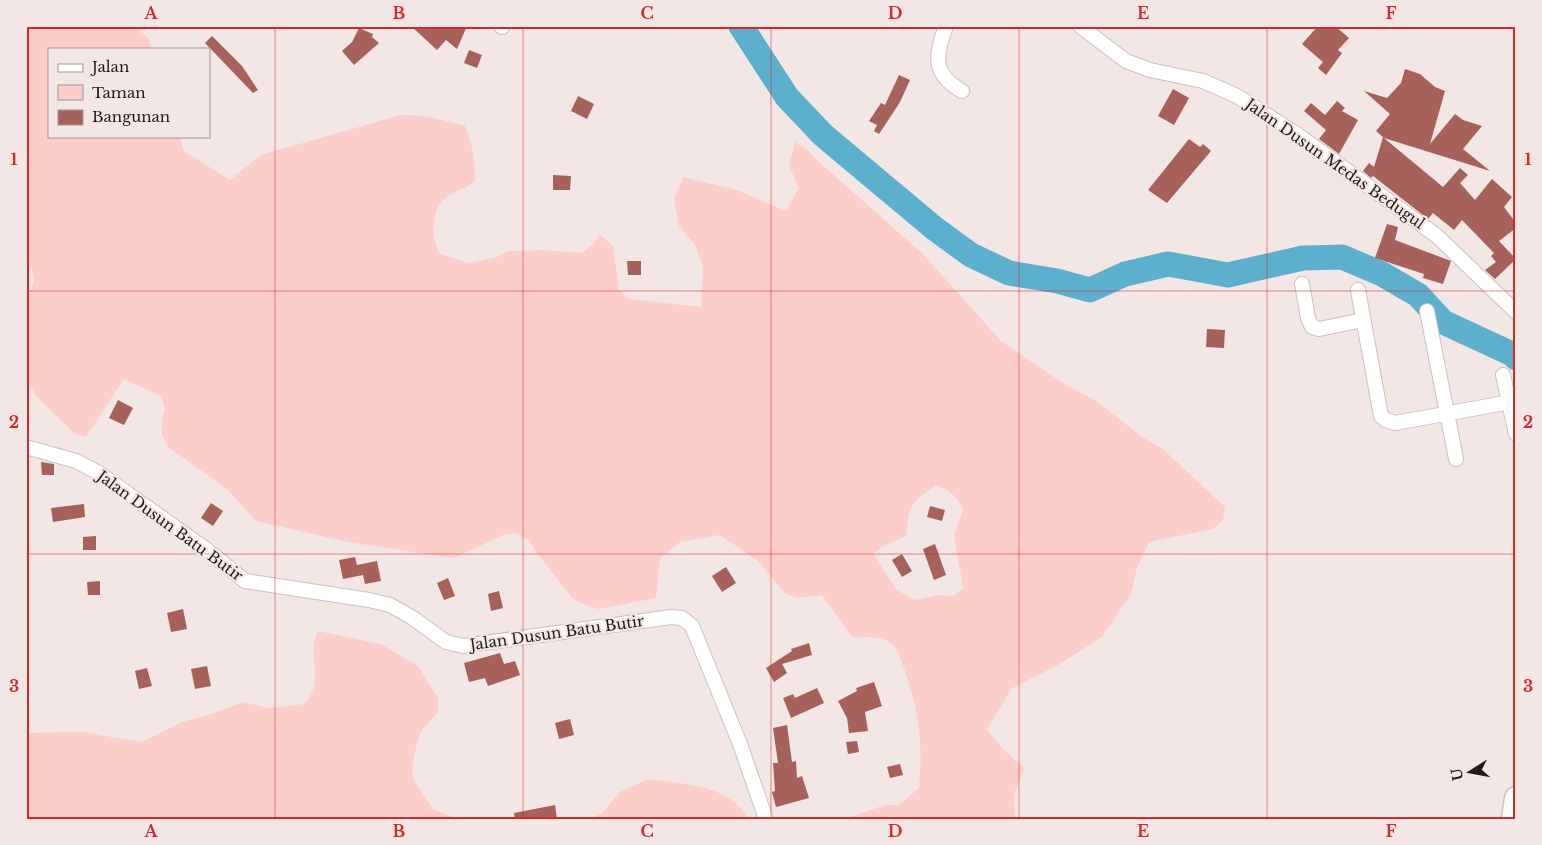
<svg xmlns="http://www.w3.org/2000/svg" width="1542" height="845" viewBox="0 0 1542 845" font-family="'Libre Baskerville',serif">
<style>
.green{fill:#fccec9;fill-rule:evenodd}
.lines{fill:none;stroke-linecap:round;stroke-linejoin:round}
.river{stroke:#5db0cd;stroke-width:25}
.building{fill:#a6615a}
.street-casing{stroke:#ccc0be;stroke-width:16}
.primary-casing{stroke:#ccc0be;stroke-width:25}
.street{stroke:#fff;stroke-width:14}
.primary{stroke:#fff;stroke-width:22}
.grid{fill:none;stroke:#d62828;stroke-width:1;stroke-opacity:0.55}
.labels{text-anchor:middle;stroke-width:4.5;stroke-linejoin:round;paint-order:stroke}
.street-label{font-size:15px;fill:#201c1b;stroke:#f3e7e5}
.neatline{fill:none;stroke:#d62828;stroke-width:2}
.grid-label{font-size:16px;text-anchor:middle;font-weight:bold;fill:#d62828}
</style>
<rect width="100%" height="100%" fill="#f3e7e5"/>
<!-- green -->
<path class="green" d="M26,26H135L148,38L152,49H49V136H179L184,151L230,180L261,155L401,115C423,114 445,120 465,126C472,144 476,161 475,180C465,190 462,188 451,194C430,206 430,236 440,254L468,263L497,257L507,251L542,250L581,253L591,246L600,235L613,246L619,290L629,299L701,307L703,267L695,245L679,226L674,200L683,177L737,190L786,211L799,188L789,166L795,142L808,150L817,160L923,254L1001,341L1060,381L1096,401L1141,436L1163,449L1225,507L1223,520L1213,529L1149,542L1137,568L1131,594L1102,637L1058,665L1011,689L987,730L1004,750L1024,768L1014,794L1015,819H844L885,805H899L919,788C923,744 919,712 905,671C901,661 899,650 891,643C881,636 864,637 853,638L822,595L797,598L785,593L758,561L720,535L680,542L660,558L656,598L598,609L585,605L572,598L536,552L529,540L516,533L504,535L453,558L348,542L256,521L228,490L168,447L162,435V421L165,409L161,396L124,379L86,437L75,434L36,396L26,376V297C40,277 32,275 26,254ZM936,485C950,490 957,496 963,510L954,535L963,588L953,596L940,595L914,600L897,590L873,554L883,546L906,536C908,528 907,519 910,511C913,500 927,492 936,485Z
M318,631L381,644L418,666L438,698V712L422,730L417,742L412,768L414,780L433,809L457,819H26V733L82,732L142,742L182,722L208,715L243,702L269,708L304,704C327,680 305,655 318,631Z
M648,779C682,784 730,784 748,819H590L602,813L620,792Z"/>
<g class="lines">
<!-- river -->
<path class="river" d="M741,26L787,97L823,135L934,228L971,255L1009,273L1057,281L1090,290L1125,274L1168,264L1228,275L1303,258L1342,257L1382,274L1418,295L1443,322L1512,354L1516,358"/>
</g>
<!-- building -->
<path class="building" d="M411,26H467L457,49L446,40L437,50Z
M1318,26H1335L1349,38L1338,50L1342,53L1326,75L1318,68L1323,62L1302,44Z
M359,28L373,34L372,37L379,43L354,65L342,51L352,42Z
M212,36L242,66L258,90L253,93L205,43Z
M469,50L482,55L477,68L464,63Z
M1405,69L1420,74L1435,87L1445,91L1430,144L1455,114L1463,120L1482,126L1463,149L1490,171L1384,138L1443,187L1460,168L1468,175L1460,183L1475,200L1492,179L1512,197L1504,207L1516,223V228L1499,241L1516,259L1495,279L1485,270L1496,262L1491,256L1494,253L1462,220L1454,230L1433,213L1428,219L1373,176L1371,178L1363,171L1369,163L1374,167L1383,137L1376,131L1390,114L1364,91L1387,98L1401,83Z
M899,75L910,80L900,102L879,134L874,131L877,125L869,121L881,103L885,105Z
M1173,89L1189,98L1174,125L1158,116Z
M578,96L594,104L587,119L571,111Z
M1337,101L1345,108L1342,111L1358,120L1339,154L1319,139L1326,130L1304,111L1311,103L1325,115Z
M1189,139L1200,147L1203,144L1211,151L1167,203L1148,190Z
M553,175L571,176L570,190H553Z
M1387,224L1398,227L1395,240L1451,261L1443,284L1423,278L1424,274L1375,258Z
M627,261H641V275H628Z
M1207,329L1225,330L1224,348L1206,347Z
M118,400L133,408L124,425L109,418Z
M41,462L54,464V475H42Z
M211,503L223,511L213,526L201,518Z
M84,504L85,517L53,522L51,508Z
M930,506L945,510L942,521L927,517Z
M96,536V550H83V537Z
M935,544L946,575L934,580L923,549Z
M902,554L912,571L902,577L892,560Z
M355,557L357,565L377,561L381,581L365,584L363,575L343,579L339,560Z
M726,567L736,583L722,592L712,576Z
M448,578L455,596L444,600L437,583Z
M100,581V595H88L87,582Z
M499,591L503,608L491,611L488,594Z
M183,609L187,629L171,632L167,613Z
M809,643L812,655L782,664L787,673L774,682L766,668L792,651L791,649Z
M500,653L504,664L515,661L520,675L488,686L485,678L469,682L464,663Z
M207,666L211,686L195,689L191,669Z
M147,668L152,686L139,689L135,671Z
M874,682L882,706L865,712L868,731L849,733L847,718L838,701L857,691L856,688Z
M817,688L824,703L791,718L783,698L793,694L795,698Z
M570,719L574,735L559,739L555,723Z
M787,725L792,762L796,761L797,778L802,776L809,798L776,807L772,792L775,791L773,763H778L773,728Z
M857,741L859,752L848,754L846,742Z
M900,764L903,775L890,778L887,767Z
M555,805L557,819H515L514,813Z"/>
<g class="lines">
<defs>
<path id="street" d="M501,26L502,27
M946,26C935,56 932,74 962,91
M1080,26L1126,61L1150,70L1203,81L1237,96L1298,135L1437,236L1516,312
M1302,284L1308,318L1312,327L1319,329L1363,320
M1358,290L1381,416L1386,420L1395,423L1516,401
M1427,311L1456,459
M1503,375L1516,434
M26,447L76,461L99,473L207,550L245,581L369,600L390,605L413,618L446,642L463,646L671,617L682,618L692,626L740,744L766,819"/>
<path id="primary" d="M1513,819L1516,798"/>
</defs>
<!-- street casing -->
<use href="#street" class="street-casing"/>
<!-- primary casing -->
<use href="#primary" class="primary-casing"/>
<!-- street -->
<use href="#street" class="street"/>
<!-- primary -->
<use href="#primary" class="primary"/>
</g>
<!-- grid -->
<path class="grid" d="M275,26V819M523,26V819M771,26V819M1019,26V819M1267,26V819M26,291H1516M26,554H1516"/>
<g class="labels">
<!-- street labels -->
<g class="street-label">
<text transform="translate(1335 164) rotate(35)" y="5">Jalan Dusun Medas Bedugul</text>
<text transform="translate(170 526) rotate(36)" y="5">Jalan Dusun Batu Butir</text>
<text transform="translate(557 633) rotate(-8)" y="5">Jalan Dusun Batu Butir</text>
</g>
</g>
<!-- border -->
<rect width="1542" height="845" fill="none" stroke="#f3e7e5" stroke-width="55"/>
<!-- legend -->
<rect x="48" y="48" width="162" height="90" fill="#f3e7e5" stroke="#9f9694"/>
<rect x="58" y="64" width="25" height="8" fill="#ffffff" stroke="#9f9694"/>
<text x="92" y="72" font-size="15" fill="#201c1b">Jalan</text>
<rect x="58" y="85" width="25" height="15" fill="#fccec9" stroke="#9f9694"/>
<text x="92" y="98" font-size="15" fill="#201c1b">Taman</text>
<rect x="58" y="110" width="25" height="15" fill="#a6615a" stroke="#9f9694"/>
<text x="92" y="122" font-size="15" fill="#201c1b">Bangunan</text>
<!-- north arrow -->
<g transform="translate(1470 772) rotate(259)" stroke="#f3e7e5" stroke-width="4" paint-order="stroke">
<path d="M0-4L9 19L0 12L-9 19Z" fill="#201c1b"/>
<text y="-8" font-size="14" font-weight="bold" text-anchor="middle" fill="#201c1b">U</text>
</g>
<rect x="28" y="28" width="1486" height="790" class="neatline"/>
<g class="grid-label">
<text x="151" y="19">A</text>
<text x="399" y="19">B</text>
<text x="647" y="19">C</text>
<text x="895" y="19">D</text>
<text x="1143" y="19">E</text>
<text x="1391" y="19">F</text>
<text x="14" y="165">1</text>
<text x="1528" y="165">1</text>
<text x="14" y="428">2</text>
<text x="1528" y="428">2</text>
<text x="14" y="692">3</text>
<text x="1528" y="692">3</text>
<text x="151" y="837">A</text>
<text x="399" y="837">B</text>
<text x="647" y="837">C</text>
<text x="895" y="837">D</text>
<text x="1143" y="837">E</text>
<text x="1391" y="837">F</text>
</g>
</svg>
